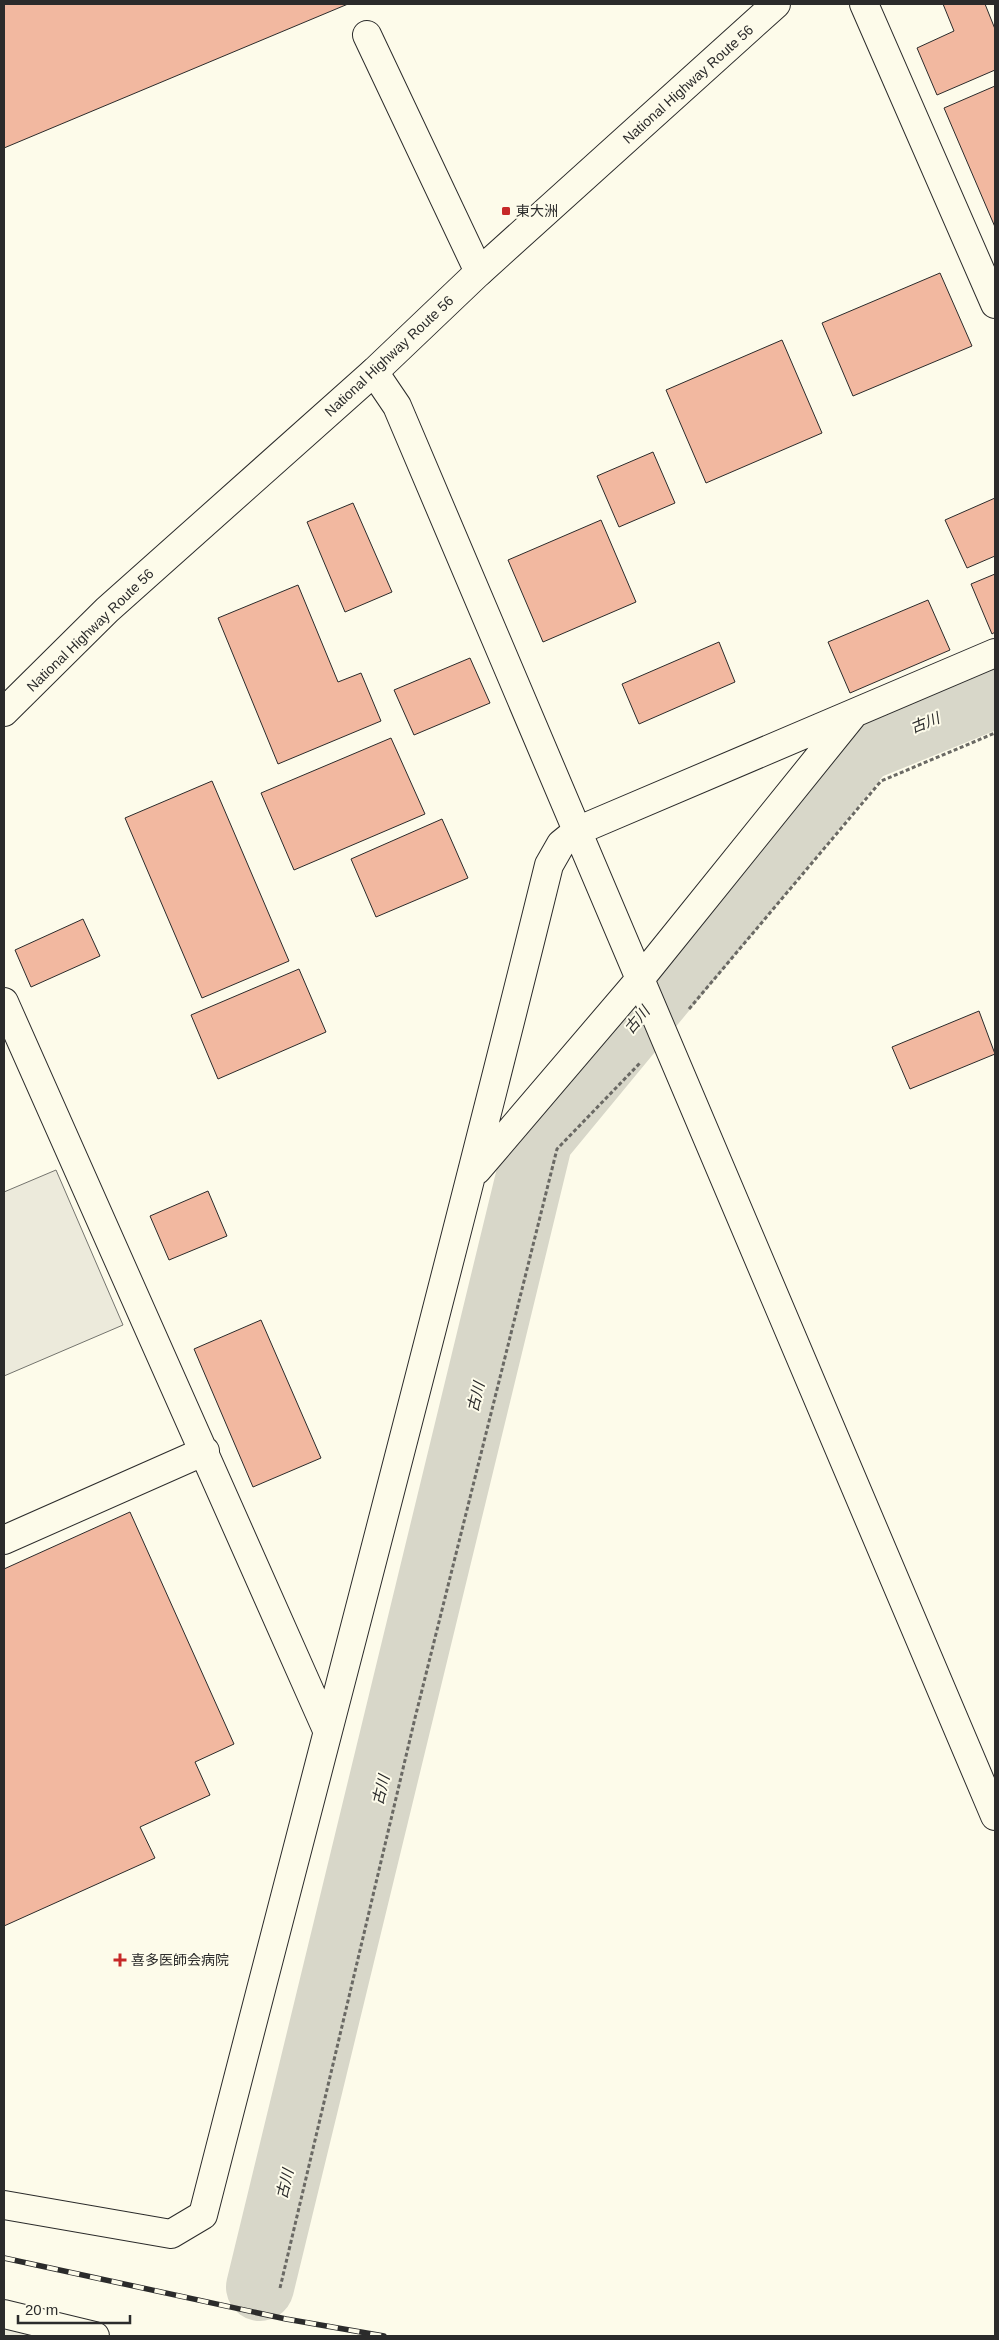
<svg xmlns="http://www.w3.org/2000/svg" width="999" height="2340" viewBox="0 0 999 2340" font-family="Helvetica,'Noto Sans JP',sans-serif">
<style>
.parking{fill:#eceadb;stroke:#74746e}
.lines{fill:none;stroke-linecap:round;stroke-linejoin:round}
.river{stroke:#d8d7c9;stroke-width:68}
.building{fill:#f2b8a0;stroke:#2b2b2b}
.minor-casing{stroke:#2b2b2b;stroke-width:30}
.highway-casing{stroke:#2b2b2b;stroke-width:30}
.path{stroke:#6a6964;stroke-width:3;stroke-dasharray:4 2.5;stroke-linecap:butt}
.minor{stroke:#fdfbea;stroke-width:28}
.highway{stroke:#fdfbea;stroke-width:28}
.rail-casing{stroke:#2b2b2b;stroke-width:5.5}
.rail{stroke:#fdfbea;stroke-width:4;stroke-dasharray:11;stroke-linecap:butt}
.poi-dot{fill:#c62828;stroke:#fdfbea;stroke-width:2}
.labels{text-anchor:middle;stroke-width:4;stroke-linejoin:round;paint-order:stroke}
.street-label{font-size:14px;fill:#2b2b2b;stroke:#fdfbea}
.poi-label{font-size:14px;fill:#2b2b2b;stroke:#fdfbea;text-anchor:start}
.water-label{font-size:15px;font-style:italic;fill:#2b2b2b;stroke:#fdfbea}
</style>
<rect width="100%" height="100%" fill="#fdfbea"/>
<!-- parking -->
<path class="parking" d="M56,1170L123,1325L4,1376V1192Z
M4,2327L33,2336H4Z"/>
<g class="lines">
<!-- river -->
<path class="river" d="M260,2287L539,1139L862,748L995,694"/>
</g>
<!-- building -->
<path class="building" d="M4,4H348L4,148Z
M943,4H985L995,29V70L937,95L917,48L954,31Z
M995,86V227L944,108Z
M940,273L972,346L853,396L822,323Z
M782,340L822,433L706,483L666,390Z
M653,452L675,503L619,527L597,476Z
M995,498V556L967,568L945,520Z
M353,503L392,592L345,612L307,522Z
M601,520L636,602L543,642L508,560Z
M995,574V632L992,634L971,584Z
M298,585L338,682L361,673L381,721L278,764L218,618Z
M928,600L950,650L850,693L828,642Z
M719,642L735,682L639,724L622,684Z
M470,658L490,703L414,735L394,690Z
M391,738L425,814L294,870L261,793Z
M212,781L289,961L202,998L125,818Z
M442,819L468,878L376,917L351,859Z
M83,919L100,956L31,987L15,950Z
M299,969L326,1032L218,1079L191,1015Z
M979,1011L995,1054L910,1089L892,1047Z
M208,1191L227,1236L169,1260L150,1216Z
M261,1320L321,1458L253,1487L194,1349Z
M130,1512L234,1744L195,1762L210,1795L140,1827L155,1858L4,1926V1569Z"/>
<g class="lines">
<defs>
<path id="minor" d="M864,4L995,304
M367,35L479,272
M374,372L397,406L995,1816
M4,1002L327,1730
M477,1170L640,979L852,716
M4,1540L205,1451
M4,2205L171,2234L203,2215C318,1765 438,1316 549,865L561,844L577,831L995,653
M4,2314L95,2336"/>
<path id="highway" d="M4,712L107,610L374,372L479,272L776,4"/>
</defs>
<!-- minor casing -->
<use href="#minor" class="minor-casing"/>
<!-- highway casing -->
<use href="#highway" class="highway-casing"/>
<!-- path -->
<path class="path" d="M689,1009L881,781L995,733
M280,2288L415,1718L557,1149L640,1063"/>
<!-- minor -->
<use href="#minor" class="minor"/>
<!-- highway -->
<use href="#highway" class="highway"/>
<defs>
<path id="rail" d="M4,2258L286,2319L384,2336"/>
</defs>
<!-- rail casing -->
<use href="#rail" class="rail-casing"/>
<!-- rail -->
<use href="#rail" class="rail"/>
</g>
<!-- markers -->
<g class="poi-dot">
<rect x="501" y="206" width="10" height="10" rx="2.5"/>
<path d="M117.5 1952.5h5v5h5v5h-5v5h-5v-5h-5v-5h5z"/>
</g>
<g class="labels">
<!-- street labels -->
<g class="street-label">
<text transform="translate(688 84) rotate(-42)" y="5">National Highway Route 56</text>
<text transform="translate(389 356) rotate(-43)" y="5">National Highway Route 56</text>
<text transform="translate(90 630) rotate(-44)" y="5">National Highway Route 56</text>
</g>
<!-- poi labels -->
<g class="poi-label">
<text x="516" y="216">東大洲</text>
<text x="131" y="1965">喜多医師会病院</text>
</g>
<!-- water labels -->
<g class="water-label">
<text transform="translate(925 723) rotate(-22)" y="5">古川</text>
<text transform="translate(637 1020) rotate(-50)" y="5">古川</text>
<text transform="translate(476 1397) rotate(-76)" y="5">古川</text>
<text transform="translate(381 1790) rotate(-76)" y="5">古川</text>
<text transform="translate(285 2184) rotate(-76)" y="5">古川</text>
</g>
</g>
<!-- border -->
<rect width="999" height="2340" fill="none" stroke="#2b2b2b" stroke-width="10"/>
<!-- scale -->
<path d="M18 2315v8h112v-8" fill="none" stroke="#2b2b2b" stroke-width="2.5"/>
<text x="25" y="2315" font-size="15" fill="#2b2b2b" stroke="#fdfbea" stroke-width="4" paint-order="stroke">20 m</text>
</svg>
